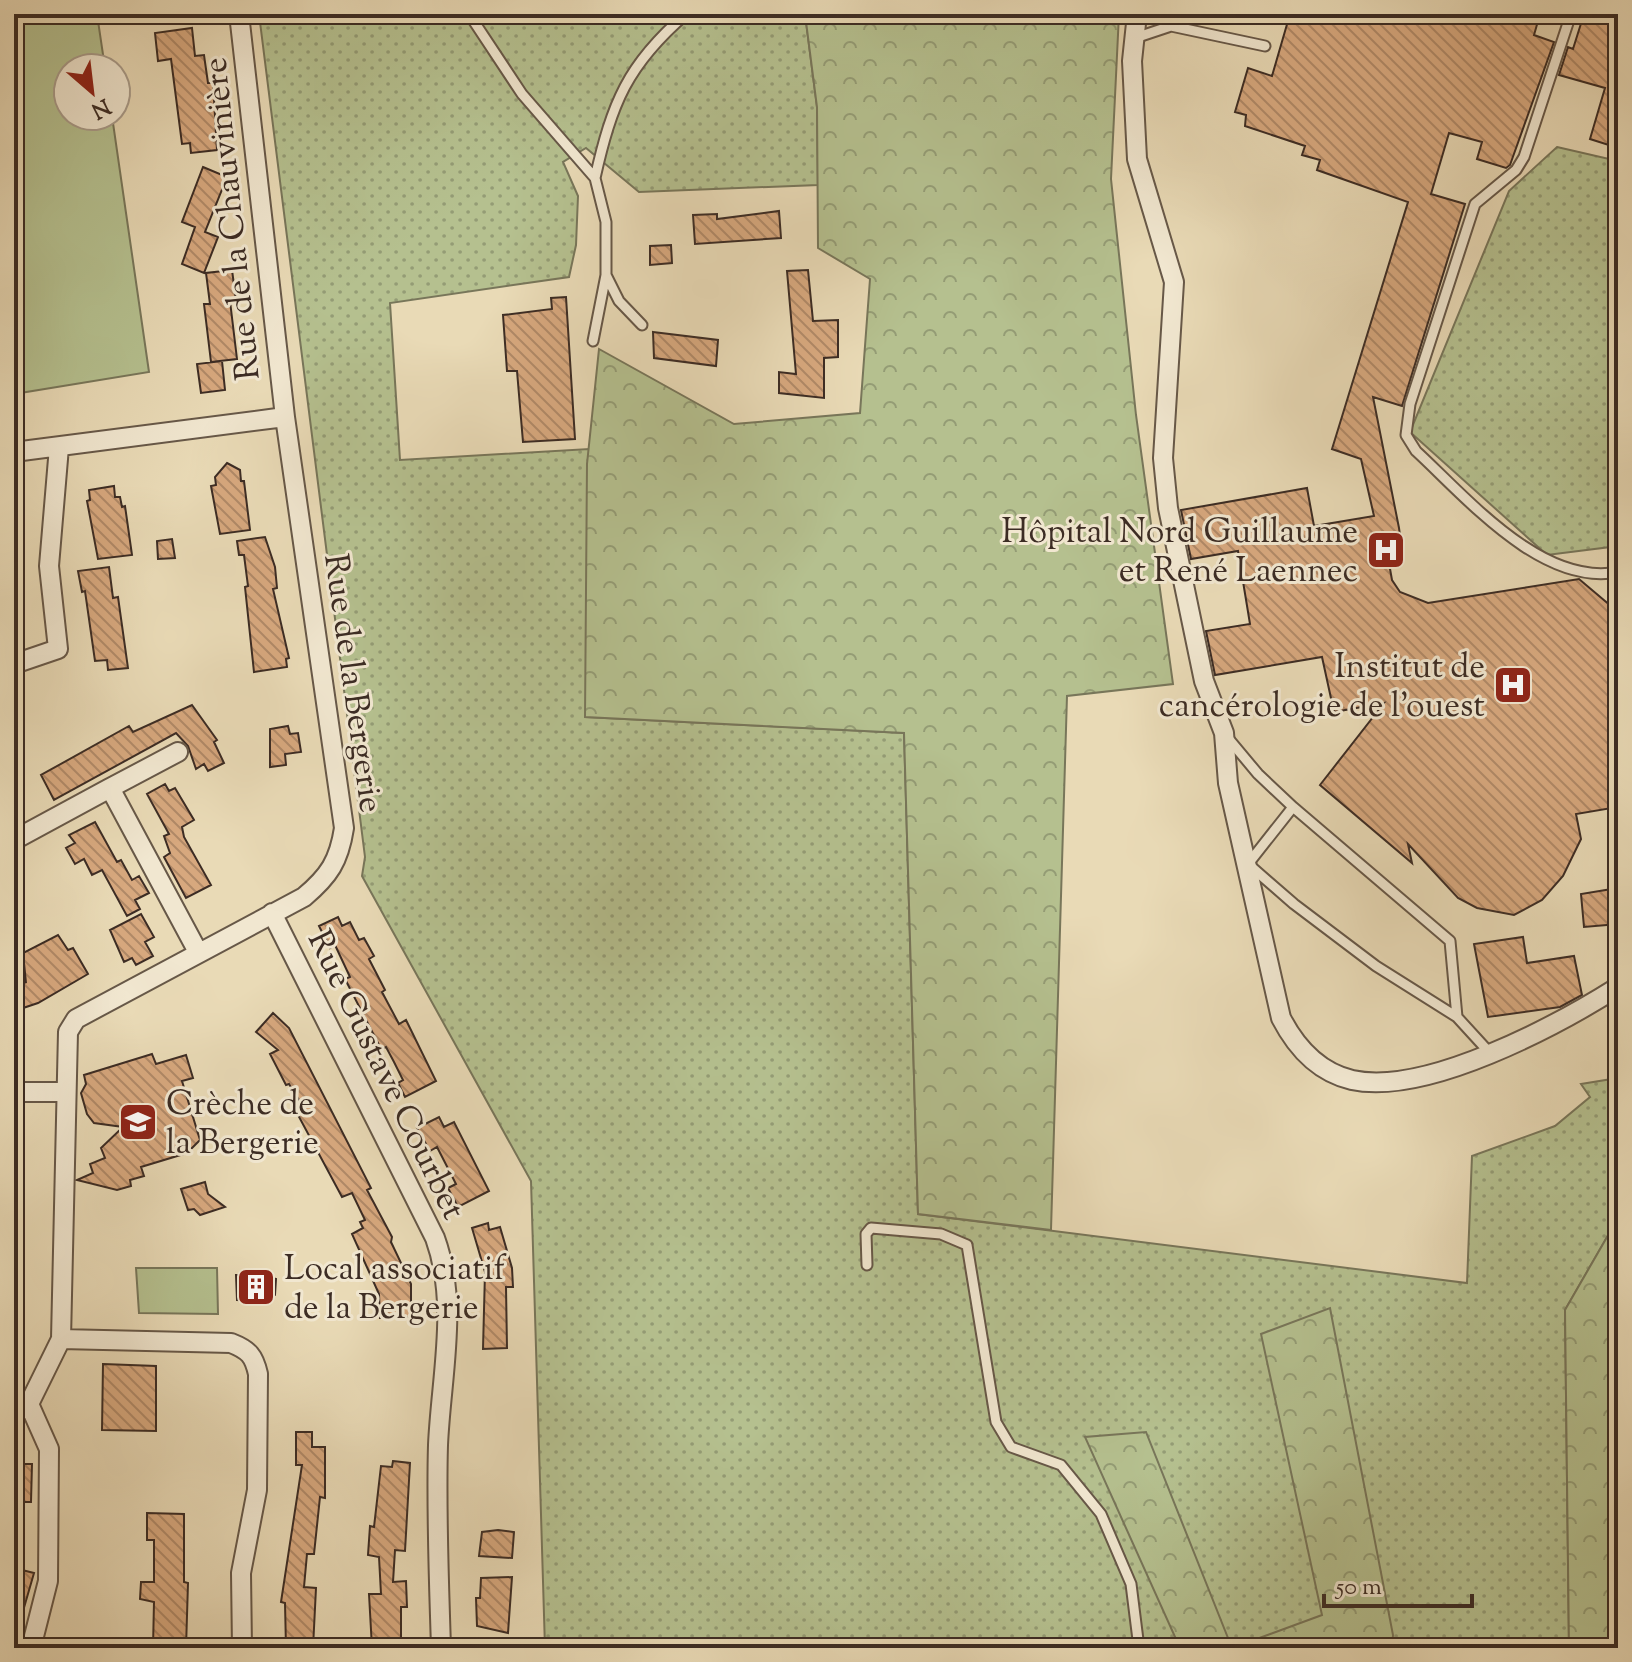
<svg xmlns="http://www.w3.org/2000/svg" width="1632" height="1662" viewBox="0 0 1632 1662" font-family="'Sorts Mill Goudy',serif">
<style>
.grass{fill:url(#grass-dots);stroke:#78765a;stroke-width:2}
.forest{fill:url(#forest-crowns);stroke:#78765a;stroke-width:2}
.garden{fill:#b5c08f;stroke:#78765a;stroke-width:2}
.building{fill:url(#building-back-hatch);stroke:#3c2c24;stroke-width:2}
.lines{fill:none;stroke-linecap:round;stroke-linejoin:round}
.lane-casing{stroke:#675848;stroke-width:13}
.street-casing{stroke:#675848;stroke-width:22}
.lane{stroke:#f1e7d0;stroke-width:9}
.street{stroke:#f1e7d0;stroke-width:18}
.labels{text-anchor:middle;stroke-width:6;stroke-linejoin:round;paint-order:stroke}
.street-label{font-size:34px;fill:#3c2c24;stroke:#f1e7d0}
.poi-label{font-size:34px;fill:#3c2c24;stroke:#f1e7d0;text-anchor:end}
</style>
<defs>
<pattern id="grass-dots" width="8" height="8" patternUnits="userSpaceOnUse" patternTransform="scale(2)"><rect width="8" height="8" fill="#b5c08f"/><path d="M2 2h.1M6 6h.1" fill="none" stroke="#949c75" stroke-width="1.8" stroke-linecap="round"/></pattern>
<pattern id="forest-crowns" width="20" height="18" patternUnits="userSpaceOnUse" patternTransform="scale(2)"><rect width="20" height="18" fill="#b5c08f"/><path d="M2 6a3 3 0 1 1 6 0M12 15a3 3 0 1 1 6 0" fill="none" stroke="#949c75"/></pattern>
<pattern id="building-back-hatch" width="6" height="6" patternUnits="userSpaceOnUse" patternTransform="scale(2)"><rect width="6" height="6" fill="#d7a87e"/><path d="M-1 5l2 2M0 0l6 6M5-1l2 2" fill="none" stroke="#b08967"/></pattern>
</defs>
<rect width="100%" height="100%" fill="#e9dab6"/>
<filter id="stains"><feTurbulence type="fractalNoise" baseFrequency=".0025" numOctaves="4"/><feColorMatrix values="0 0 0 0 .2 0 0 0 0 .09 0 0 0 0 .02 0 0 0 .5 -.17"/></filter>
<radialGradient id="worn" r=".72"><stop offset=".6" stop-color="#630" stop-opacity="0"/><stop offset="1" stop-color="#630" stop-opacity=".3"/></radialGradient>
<!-- grass -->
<path class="grass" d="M259,14H805L817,107L818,185L639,192L586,148L563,162L578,196L576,245L569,277L390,303L400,460L589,449L586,717L904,733L918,1214L1467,1283L1472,1156L1555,1126L1590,1097L1581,1084L1618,1078V1218L1565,1310L1569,1648H545L531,1181L362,876L365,857Z
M1557,147L1618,161V546L1547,555L1410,432L1509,191Z"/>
<!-- forest -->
<path class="forest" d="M805,14H1119L1111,179L1136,415L1173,684L1067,696L1051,1230L918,1214L904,733L585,717L587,464L599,349L734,424L860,413L870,279L818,248L817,107Z
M1618,1218V1648H1569L1565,1310Z
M1330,1308L1393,1635L1392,1648H1180L1085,1437L1146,1432L1232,1648L1322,1615L1261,1334Z"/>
<!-- garden -->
<path class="garden" d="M14,14H97L105,68H68V116H112L149,372L14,394Z
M136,1268H217L218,1314L139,1313Z"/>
<!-- building -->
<path class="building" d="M1290,14H1540L1534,35L1554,42L1510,165L1506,168L1477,159L1482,142L1449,133L1431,194L1465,204L1402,406L1373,397L1399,528L1402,550L1387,552L1392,580L1400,592L1428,603L1579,579L1618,612V807L1576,814L1581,839L1563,876L1542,900L1514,915L1477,908L1458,898L1408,844L1412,863L1320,785L1384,703L1334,712L1322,657L1215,675L1206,631L1250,624L1238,551L1191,559L1181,510L1307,488L1314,526L1374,516L1361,459L1332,449L1408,202L1317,170L1320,160L1302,155L1305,146L1245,126L1246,115L1235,112L1248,68L1272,76Z
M1584,14H1618V148L1590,139L1605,88L1559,75L1568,47L1573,49Z
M192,28L195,56L204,55L208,83H213L217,150L191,153L190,143L182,144L171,59L158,61L155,33Z
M203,167L227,177L205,232L218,237L204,273L182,264L195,227L182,222Z
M779,211L781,238L695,244L693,215L717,214V219Z
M671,245L672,263L650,265V246Z
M232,270L236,300L230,301L237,359L211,362L204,304H210L206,273Z
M808,270L813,321L838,320V357L824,358V398L779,393V372L796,374L787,271Z
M566,297L575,439L523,442L517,371H507L503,315L552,309L551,298Z
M653,332L718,340L716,366L654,358Z
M222,361L225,390L201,393L197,364Z
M227,463L240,470L241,481H244L250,530L220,534L211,486L216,485L215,477Z
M114,486L115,497H120L122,507L125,506L132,555L98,559L87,501L90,500L89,490Z
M265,537L275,567L277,588L273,589L289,658L286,659L287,667L254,672L245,587L248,586L244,555H239L237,541Z
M172,539L175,558L158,559L157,541Z
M109,567L113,598L118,597L128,668L108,670L107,660L95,661L85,591L82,592L78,571Z
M192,705L217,740L214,742L224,763L208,771L204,764L196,769L188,746L176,733L54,800L41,775L129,726L133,732Z
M288,726L290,734L298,733L301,752L285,754L286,765L270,767V729Z
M165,784L169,791L175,788L194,820L182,827L184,837L211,885L186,898L164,857L170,853L164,836L169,834L147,794Z
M95,822L117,862L121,860L132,880L139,876L149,893L135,900L140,909L127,916L102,870L92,875L84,859L75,864L66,848L75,843L69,835Z
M1618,888V924L1584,927L1581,894Z
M141,914L154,937L145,942L153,956L136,965L132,958L124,962L110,930Z
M338,917L342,926L350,922L359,940L364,938L374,956L369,959L385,990L382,992L399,1024L406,1020L436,1081L405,1097L398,1083L403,1080L394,1062L386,1047L381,1049L345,979L350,977L335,945L330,948L319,926Z
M58,935L68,950L73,948L88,974L38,1003L14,1011V964L26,983L23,953Z
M1523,937L1527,963L1574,956L1582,995L1560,1007L1488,1017L1474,944Z
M273,1013L289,1028L371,1188L367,1190L392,1237L391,1242L411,1284V1317L380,1318L379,1294L352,1234L363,1228L360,1222L365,1220L352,1193L342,1197L298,1115L306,1111L289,1084L286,1085L270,1054L278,1050L256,1032Z
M152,1054L156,1064L186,1055L193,1078L182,1081L200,1140L187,1153L141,1167L144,1176L130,1180L131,1186L117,1190L77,1180L93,1173L90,1164L105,1158L101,1148L123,1127L94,1123L87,1114L81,1093L86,1084L84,1075Z
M439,1117L444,1127L454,1122L489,1191L458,1207L448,1188L456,1184L437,1147L430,1151L417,1128Z
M205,1182L208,1194L225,1207L200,1215L194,1209L188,1210L181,1189Z
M488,1223L489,1230L500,1227L512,1268L513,1287H506L507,1348L483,1349L485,1272L472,1228Z
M236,1275H263L276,1279L275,1295L264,1301L237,1300Z
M103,1364L156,1366V1431L102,1430Z
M296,1432H312V1447H325V1498L320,1497L314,1554H307L304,1587L316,1588L313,1648H286L285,1603L281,1602L302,1465H296Z
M393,1461L410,1463L405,1551L395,1550L393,1582L406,1581L407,1607H401V1648H372L369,1594H381L379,1557L368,1555L370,1526L374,1527L381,1466L392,1467Z
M14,1464H32L31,1502H14Z
M147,1513L184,1514V1582L188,1583L186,1648H153L154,1602L140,1599L141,1582H154V1540H147Z
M498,1530L514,1532L512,1558L479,1556L482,1532Z
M14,1568L34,1573L19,1625H14Z
M512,1577L508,1633L477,1626L476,1598H480L481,1578Z"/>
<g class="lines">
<defs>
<path id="lane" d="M469,14L522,94L595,178L606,222V275L619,301L642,325
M1571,14L1524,157L1516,170L1475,204L1410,404L1406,435L1416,451C1467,498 1542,587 1618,572
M1135,38L1171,26L1265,46
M595,178C612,103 627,65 686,14
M593,341L606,275
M1227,737L1258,774L1293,807L1248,864L1294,904L1376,966L1457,1017L1489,1052
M1293,807L1450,941L1457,1017
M867,1265L866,1234L871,1228L941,1234L967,1245L996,1422L1011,1447L1061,1465L1101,1514L1131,1584L1139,1648"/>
<path id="street" d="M1137,14L1132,61L1137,159L1174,282L1163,458L1168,508L1204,681L1224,733L1228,783L1281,1018C1296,1047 1318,1072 1352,1080C1426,1096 1556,1026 1618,987
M14,452L285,417
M14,664L58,649L49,566L59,447
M110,788L178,752
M14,840L110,788L198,952
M272,913L435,1238C459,1304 441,1376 438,1445C436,1512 439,1581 441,1648
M14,1092H65
M61,1339L231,1343C249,1350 254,1356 258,1374L257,1490L241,1573L242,1648
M29,1404L49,1449L48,1581L31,1648
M14,1415L29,1404L61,1339L68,1032L76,1019L304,897C329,876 339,861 344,828L285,417L239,14"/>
</defs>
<!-- lane casing -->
<use href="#lane" class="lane-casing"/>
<!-- street casing -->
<use href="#street" class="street-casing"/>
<!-- lane -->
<use href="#lane" class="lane"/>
<!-- street -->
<use href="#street" class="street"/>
</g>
<!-- icons -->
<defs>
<symbol id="hospital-square" viewBox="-11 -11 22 22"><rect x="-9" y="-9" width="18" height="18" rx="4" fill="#8f2418" stroke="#f1e7d0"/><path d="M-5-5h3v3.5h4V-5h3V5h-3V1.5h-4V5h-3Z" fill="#fff"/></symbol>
<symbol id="school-square" viewBox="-11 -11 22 22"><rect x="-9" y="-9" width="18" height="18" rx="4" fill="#8f2418" stroke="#f1e7d0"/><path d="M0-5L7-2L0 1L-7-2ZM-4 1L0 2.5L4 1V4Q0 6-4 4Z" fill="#fff"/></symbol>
<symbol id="building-square" viewBox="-11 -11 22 22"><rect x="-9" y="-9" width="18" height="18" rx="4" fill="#8f2418" stroke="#f1e7d0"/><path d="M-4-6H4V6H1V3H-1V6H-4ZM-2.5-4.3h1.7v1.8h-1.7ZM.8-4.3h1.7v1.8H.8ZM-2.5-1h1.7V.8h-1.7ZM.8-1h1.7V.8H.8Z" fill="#fff"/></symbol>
</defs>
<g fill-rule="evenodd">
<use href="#hospital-square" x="1364" y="528" width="44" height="44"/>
<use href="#hospital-square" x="1491" y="663" width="44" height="44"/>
<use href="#school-square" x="116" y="1100" width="44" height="44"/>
<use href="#building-square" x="234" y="1265" width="44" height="44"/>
</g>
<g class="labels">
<!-- street labels -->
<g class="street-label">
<text transform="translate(230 219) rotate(-96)" y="12">Rue de la Chauvinière</text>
<text transform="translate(355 683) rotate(82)" y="12">Rue de la Bergerie</text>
<text transform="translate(388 1074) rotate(64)" y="12">Rue Gustave Courbet</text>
</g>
<!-- poi labels -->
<g class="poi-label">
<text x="1358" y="542">Hôpital Nord Guillaume<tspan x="1358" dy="39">et René Laennec</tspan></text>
<text x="1485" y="677">Institut de<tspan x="1485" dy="39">cancérologie de l'ouest</tspan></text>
<text x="166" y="1114" text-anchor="start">Crèche de<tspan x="166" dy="39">la Bergerie</tspan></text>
<text x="284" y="1279" text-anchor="start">Local associatif<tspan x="284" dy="39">de la Bergerie</tspan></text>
</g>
</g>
<!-- margin -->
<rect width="1632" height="1662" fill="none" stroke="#e9dab6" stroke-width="48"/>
<rect x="16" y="16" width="1600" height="1630" fill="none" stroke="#3c2c24" stroke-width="4"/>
<rect x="24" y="24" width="1584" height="1614" fill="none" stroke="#3c2c24" stroke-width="2"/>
<!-- north arrow -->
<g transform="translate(92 92) rotate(152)"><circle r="38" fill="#f1e7d0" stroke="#a99c8b" stroke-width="2"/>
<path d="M0-6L14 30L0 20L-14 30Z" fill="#8f2418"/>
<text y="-12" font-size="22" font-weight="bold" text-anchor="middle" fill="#3c2c24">N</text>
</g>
<!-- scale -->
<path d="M1324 1594v12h148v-12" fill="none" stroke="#3c2c24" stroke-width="4"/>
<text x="1336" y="1594" font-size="24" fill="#3c2c24" stroke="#f1e7d0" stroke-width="6" paint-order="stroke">50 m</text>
<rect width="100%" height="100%" filter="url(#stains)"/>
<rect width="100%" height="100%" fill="url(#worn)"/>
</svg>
